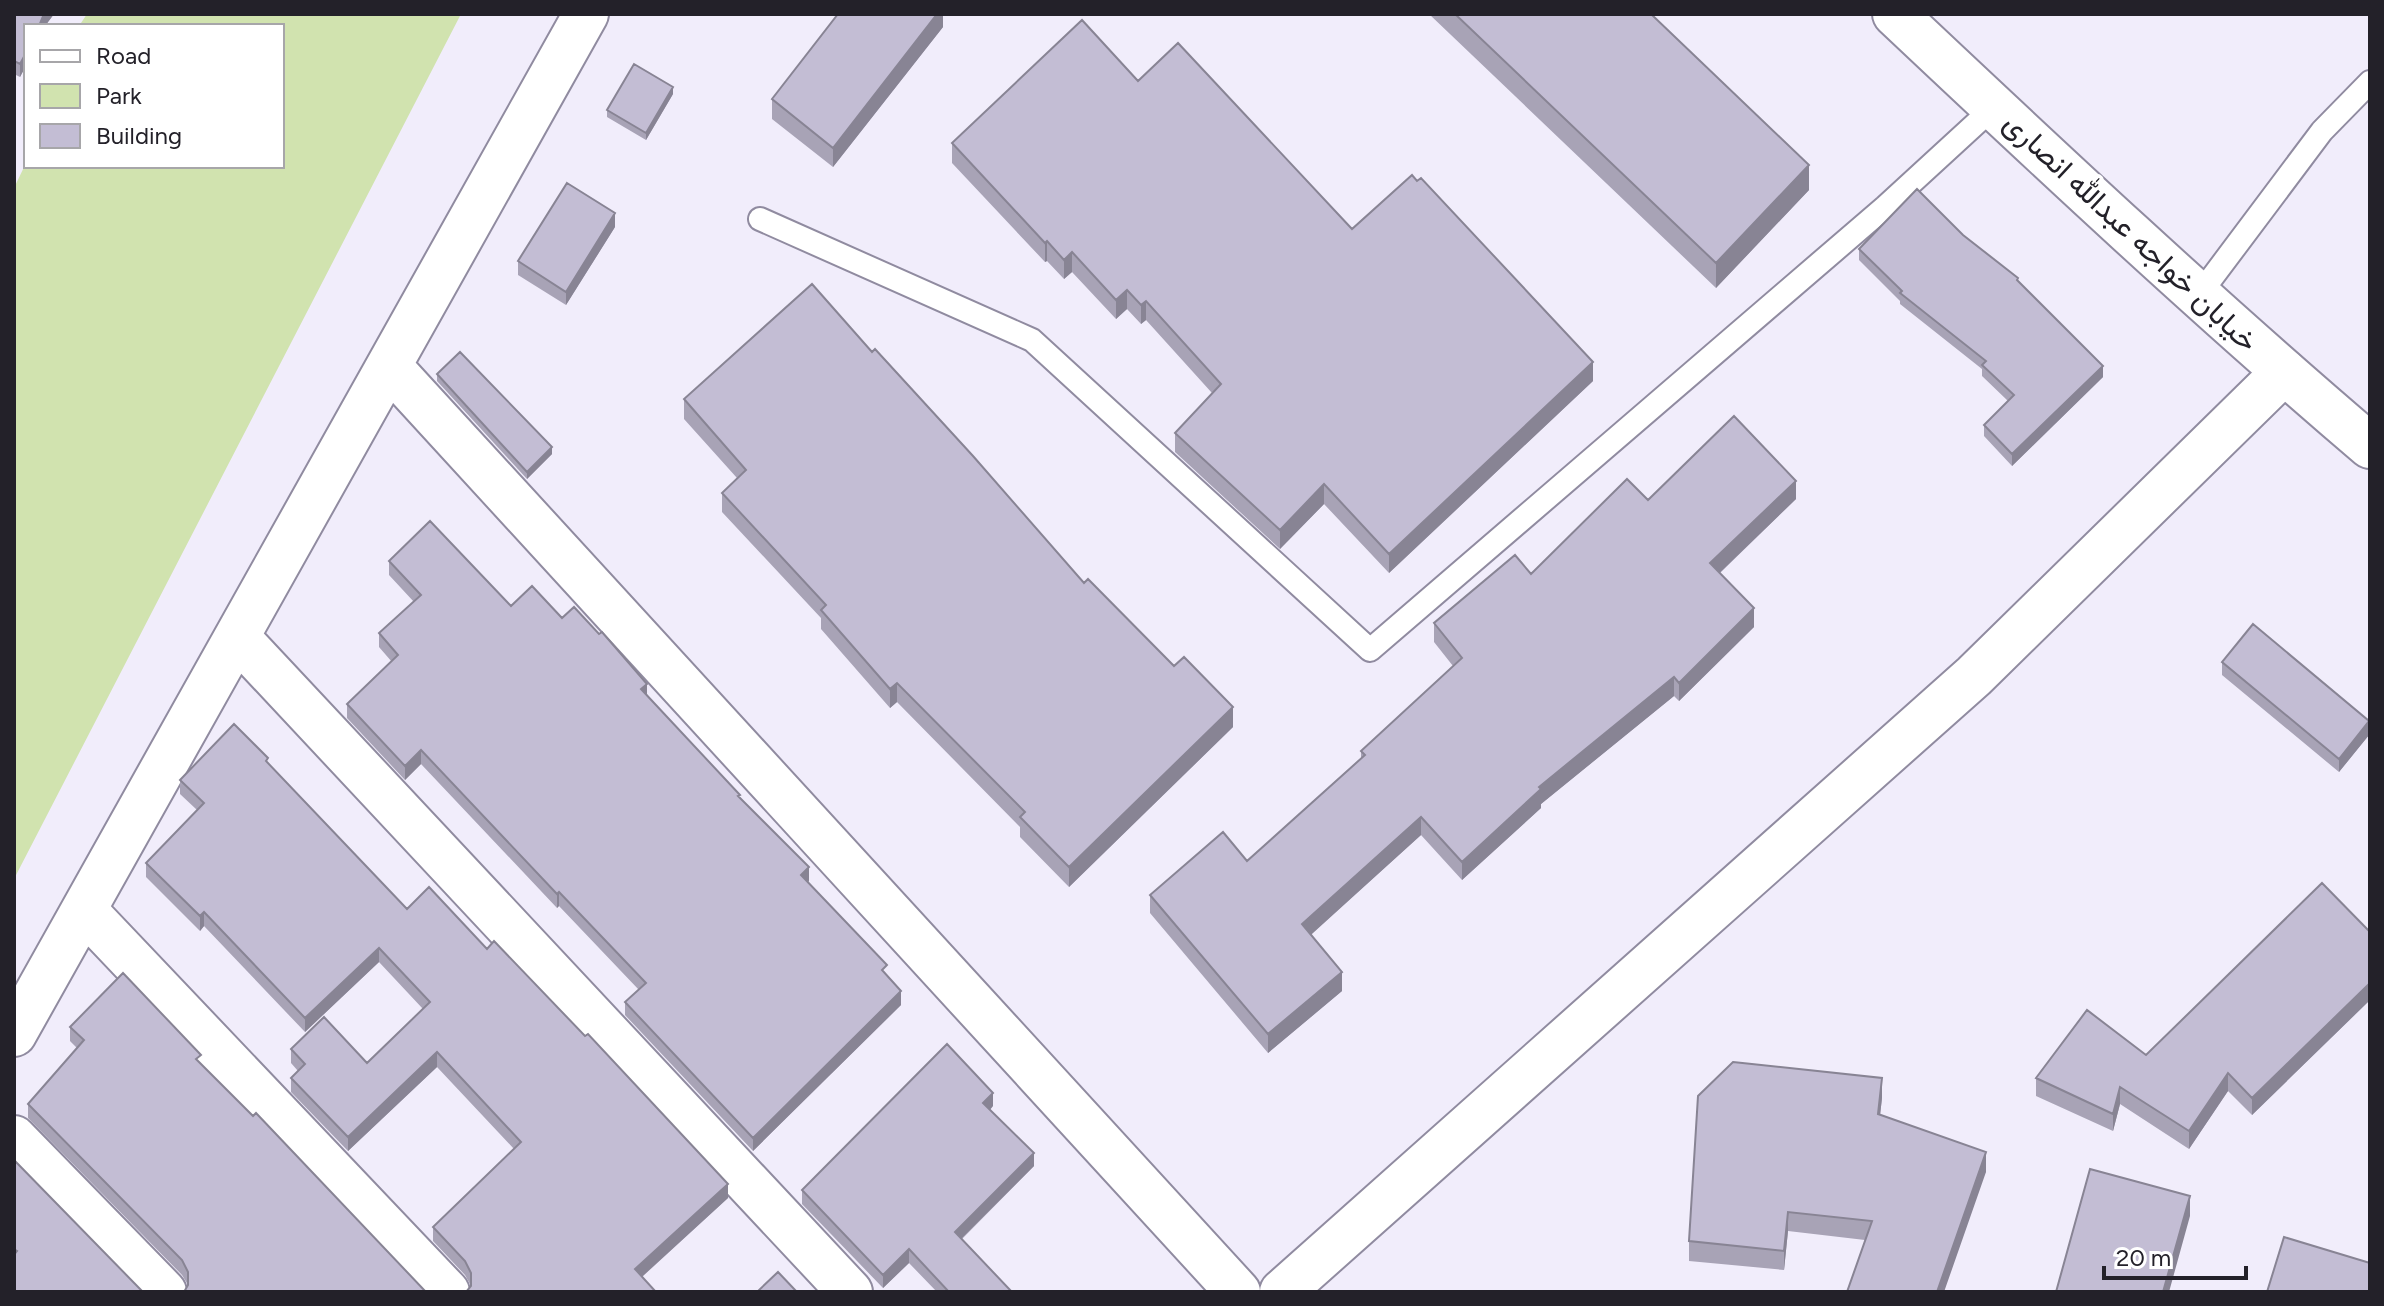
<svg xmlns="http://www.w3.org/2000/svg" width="2384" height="1306" viewBox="0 0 2384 1306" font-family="Figtree,Vazirmatn,sans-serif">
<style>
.green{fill:#d1e3af}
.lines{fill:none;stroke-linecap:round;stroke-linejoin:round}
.lane-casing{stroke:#908ba0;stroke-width:26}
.street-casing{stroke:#908ba0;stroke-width:48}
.secondary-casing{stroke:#908ba0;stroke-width:48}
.lane{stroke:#fff;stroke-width:22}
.street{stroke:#fff;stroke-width:44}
.secondary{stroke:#fff;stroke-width:44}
.wall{fill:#a8a3b6}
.shaded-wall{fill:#888494}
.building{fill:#c3bdd4;stroke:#888494;stroke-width:2}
.labels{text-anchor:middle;stroke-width:7;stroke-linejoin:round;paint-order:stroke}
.street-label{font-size:30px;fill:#232129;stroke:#fff}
</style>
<rect width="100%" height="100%" fill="#f1edfb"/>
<!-- green -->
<path class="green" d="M87,14H461L14,879V188L26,163V166H282V26H79Z"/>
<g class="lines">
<defs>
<path id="lane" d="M760,219L1032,340L1370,650L1885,207L1994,107
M2199,295L2322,131L2370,82"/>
<path id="street" d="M389,366L1238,1292
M237,637L850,1292
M84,910L447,1292
M14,1034L586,14
M14,1138L164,1292
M1282,1292L1974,676L2284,372"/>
<path id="secondary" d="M1895,14C2051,161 2207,307 2370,446"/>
</defs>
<!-- lane casing -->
<use href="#lane" class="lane-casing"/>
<!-- street casing -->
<use href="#street" class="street-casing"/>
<!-- secondary casing -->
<use href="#secondary" class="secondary-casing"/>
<!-- lane -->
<use href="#lane" class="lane"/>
<!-- street -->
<use href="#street" class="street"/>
<!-- secondary -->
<use href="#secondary" class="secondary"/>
</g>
<!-- wall -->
<path class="wall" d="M14,14H54L45,26L20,77L14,74Z
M943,14V27L833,167L772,119V99Z
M1429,14H1651L1809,190L1716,288Z
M1138,81L1352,229L1593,381L1389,573L1324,504L1280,549L1175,452V433L1212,393L1146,320L1141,324L1127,309L1116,319L1072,272L1064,279L1047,261L1045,262L952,163V143Z
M673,94L646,140L607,117V110Z
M615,227L566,305L518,275V261Z
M1963,235L2018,282L2103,377L2012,466L1984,436V425L2008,401L1982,376V369L1900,304V301L1859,260V249Z
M872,352L1084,583L1174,666L1233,727L1069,887L1020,837V827L897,702L890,708L821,629V618L722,512V493L737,478L684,419V399Z
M437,374L552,454L527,479L437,381Z
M1796,499L1720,573L1754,627L1679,701L1674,696L1541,804V808L1462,880L1421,835L1310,935L1342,991L1268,1053L1150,913V895L1247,861L1361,758V751L1453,666L1434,642V623L1531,574L1648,500Z
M389,561L511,606L562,618L647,696L740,797L809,881L807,882L887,975L901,1005L753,1151L625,1015V1002L639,990L559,906L557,908L421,764L405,780L347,718V704L392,662L379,647V633L414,602L389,575Z
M2222,662L2369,735L2339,772L2222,675Z
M268,763L407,909L728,1198L642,1277L471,1286L465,1275L433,1241V1227L514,1149L437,1067L348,1151L291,1092V1078L298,1071L291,1063V1049L367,1063L423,1009L379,962L305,1032L204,926L200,931L146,877V863L197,810L180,794V780Z
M2370,932V1000L2252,1115L2228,1091L2189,1149L2120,1104L2113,1131L2036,1096V1078L2146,1055Z
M70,1027L201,1063L188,1285L182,1275L28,1118V1104L77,1048L70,1041Z
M1882,1098L1880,1115L1986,1172L1865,1240L1788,1231L1784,1270L1689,1261V1241Z
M993,1106L990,1110L1034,1166L962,1239L1012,1292H937L909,1263L883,1288L802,1204V1190Z"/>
<!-- shaded-wall -->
<path class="shaded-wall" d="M44,14H54L45,26H39Z
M937,14H943V27L833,167V148Z
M26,53V66L20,77V64Z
M673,87V94L646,140V133Z
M1809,165V190L1716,288V263Z
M615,213V227L566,305V292Z
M1047,241V261L1045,262V243Z
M1072,252V272L1064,279V260Z
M1127,290V309L1116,319V300Z
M1146,301V320L1141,324V305Z
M1593,362V381L1389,573V554Z
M2103,366V377L2012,466V454Z
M552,447V454L527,479V472Z
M1796,481V499L1710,582V563Z
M1324,484V504L1280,549V530Z
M1754,608V627L1679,701V683Z
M1674,677V696L1541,804V808L1462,880V862L1539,787Z
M897,683V702L890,708V689Z
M647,684V698L641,689Z
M1233,707V727L1069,887V867Z
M2369,721V735L2339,772V759Z
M421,750V764L405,780V766Z
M1421,817V835L1302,943V924Z
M809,867V881L801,889V875Z
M559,892V906L557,908V894Z
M204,912V926L200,931V916Z
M379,948V962L305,1032V1018Z
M1342,972V991L1268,1053V1034Z
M2370,983V1000L2252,1115V1098Z
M901,991V1005L753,1151V1138Z
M437,1052V1067L348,1151V1137Z
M2228,1073V1091L2189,1149V1131Z
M1882,1078V1098L1878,1133V1114Z
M2120,1087V1104L2113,1131V1114Z
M993,1093V1106L983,1117V1103Z
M1986,1152V1172L1944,1292H1937Z
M1034,1153V1166L955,1245V1232Z
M728,1184V1198L635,1283V1269Z
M2190,1196V1216L2169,1292H2163Z
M1788,1212V1231L1784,1270V1251Z
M909,1249V1263L883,1288V1275Z"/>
<!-- building -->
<path class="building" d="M14,14H44L39,26H26V53L20,64L14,61Z
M838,14H937L833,148L772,99Z
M1455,14H1651L1809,165L1716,263Z
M1082,20L1138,81L1178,43L1352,229L1412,175L1417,181L1421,178L1593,362L1389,554L1324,484L1280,530L1175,433L1221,384L1146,301L1141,305L1127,290L1116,300L1072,252L1064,260L1047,241L1045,243L952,143Z
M634,64L673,87L646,133L607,110Z
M567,183L615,213L566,292L518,261Z
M1917,189L1963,235L2018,278L2017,280L2103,366L2012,454L1984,425L2014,395L1982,365L1986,361L1900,293L1902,291L1859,249Z
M812,284L872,352L875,349L973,456L1084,583L1088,579L1174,666L1184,657L1233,707L1069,867L1020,817L1025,812L897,683L890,689L821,610L826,605L722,493L746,470L684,399Z
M460,352L552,447L527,472L437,374Z
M1734,416L1796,481L1710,563L1754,608L1679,683L1674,677L1539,787L1541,789L1462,862L1421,817L1302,924L1342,972L1268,1034L1150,895L1223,832L1247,861L1365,755L1361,751L1462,658L1434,623L1515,555L1531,574L1627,479L1648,500Z
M430,521L511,606L532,586L562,618L574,607L599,634L602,632L647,684L641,689L740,795L738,796L809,867L801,875L887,965L882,970L901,991L753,1138L625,1002L646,983L559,892L557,894L421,750L405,766L347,704L398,655L379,633L421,595L389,561Z
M2253,624L2369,721L2339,759L2222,662Z
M234,724L268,758L266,761L407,909L429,887L487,949L494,941L585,1036L588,1034L728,1184L635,1269L656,1292H466L471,1286V1273L465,1261L433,1227L521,1142L437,1052L348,1137L291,1078L305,1064L291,1049L324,1017L367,1063L430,1002L379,948L305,1018L204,912L200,916L146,863L204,803L180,780Z
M2322,883L2370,932V983L2252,1098L2228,1073L2189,1131L2120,1087L2113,1114L2036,1078L2087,1010L2146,1055Z
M123,973L201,1055L196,1059L253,1116L256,1113L426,1292H184L188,1285V1272L182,1260L28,1104L84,1040L70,1027Z
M947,1044L993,1093L983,1103L1034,1153L955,1232L1012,1292H949L909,1249L883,1275L802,1190Z
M1733,1062L1882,1078L1878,1114L1986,1152L1937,1292H1847L1872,1221L1788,1212L1784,1251L1689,1241L1698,1096Z
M15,1161L143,1292H14V1255L17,1251L14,1249Z
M2090,1169L2190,1196L2163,1292H2056Z
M2284,1237L2370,1263V1292H2267Z
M778,1272L797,1292H757Z"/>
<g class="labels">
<!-- street labels -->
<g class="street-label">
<text transform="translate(2131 232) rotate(43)" y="10">خیابان خواجه عبدالله انصاری</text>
</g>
</g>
<!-- border -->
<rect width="2384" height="1306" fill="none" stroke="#232129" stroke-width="32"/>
<!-- legend -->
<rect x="24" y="24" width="260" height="144" fill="#ffffff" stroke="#a7a6a9" stroke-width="2"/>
<rect x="40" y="50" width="40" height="12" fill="#ffffff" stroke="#a7a6a9" stroke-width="2"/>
<text x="96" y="64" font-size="24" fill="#232129">Road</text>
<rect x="40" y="84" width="40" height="24" fill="#d1e3af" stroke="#a7a6a9" stroke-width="2"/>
<text x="96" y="104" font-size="24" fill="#232129">Park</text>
<rect x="40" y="124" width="40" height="24" fill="#c3bdd4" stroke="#a7a6a9" stroke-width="2"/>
<text x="96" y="144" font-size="24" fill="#232129">Building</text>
<!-- scale -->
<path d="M2104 1266v12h142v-12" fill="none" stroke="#232129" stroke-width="4"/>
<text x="2116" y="1266" font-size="24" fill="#232129" stroke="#ffffff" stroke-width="6" paint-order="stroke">20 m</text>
</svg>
